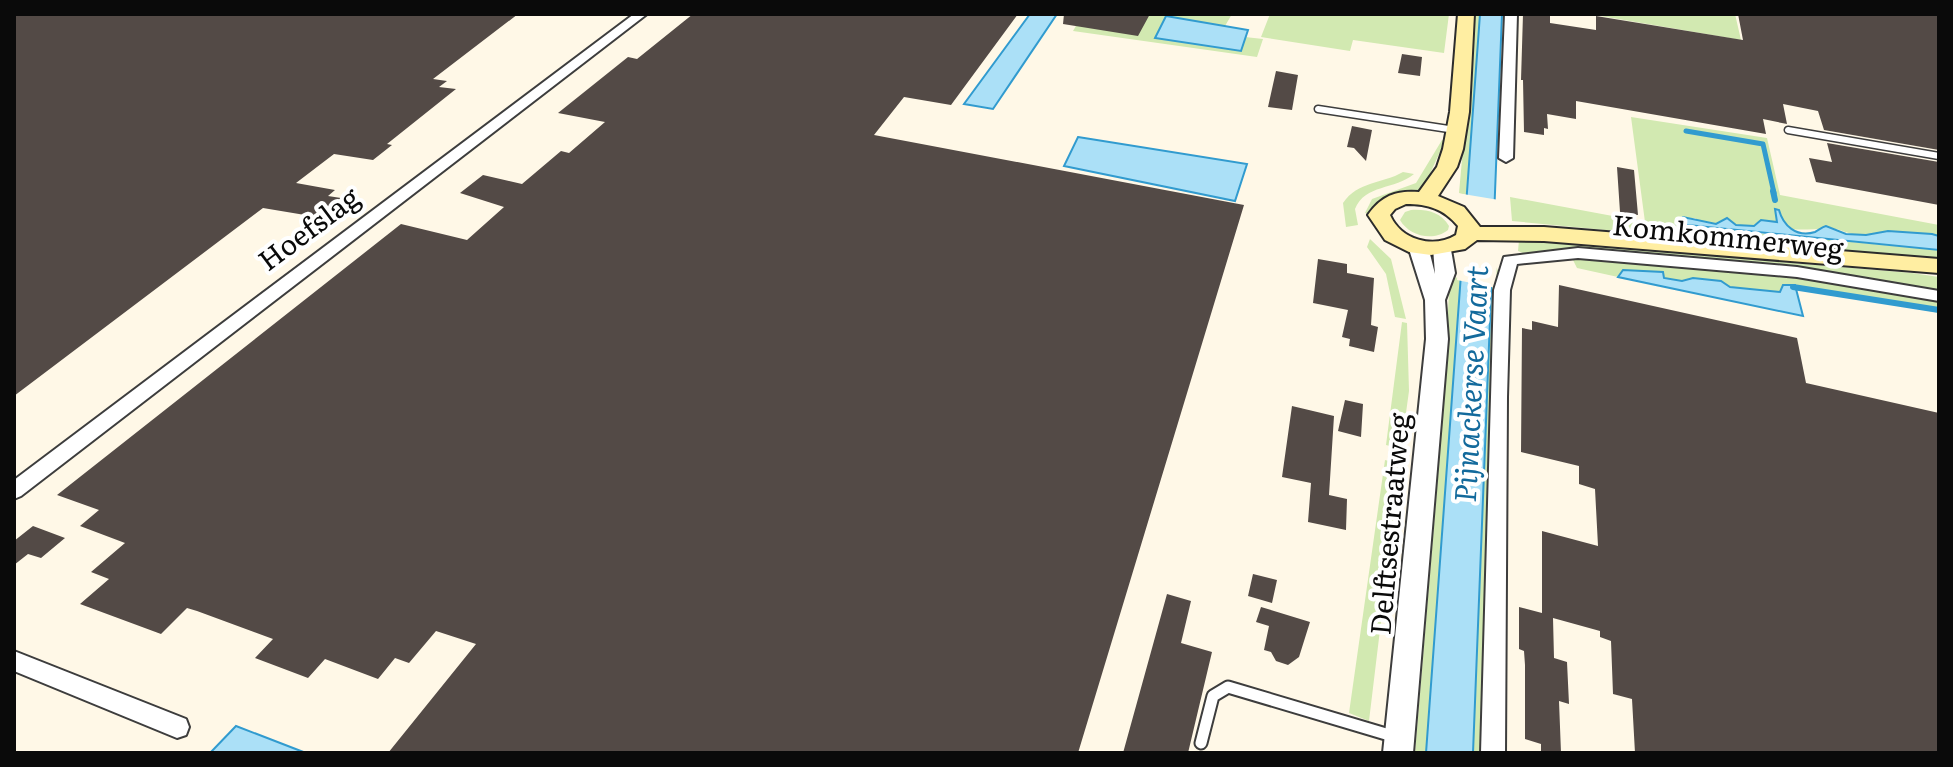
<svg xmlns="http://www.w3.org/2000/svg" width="1953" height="767" viewBox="0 0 1953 767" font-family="Literata,serif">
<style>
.green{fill:#d2e9b1}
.water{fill:#abe0f7;stroke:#319bcf;stroke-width:2}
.pier{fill:#fff8e7}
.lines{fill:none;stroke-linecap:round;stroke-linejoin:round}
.stream-far1{stroke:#319bcf;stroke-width:5}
.stream{stroke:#319bcf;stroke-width:6}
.building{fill:#534a46}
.service-far1-casing{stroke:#3d3d3d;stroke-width:9}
.service-casing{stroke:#3d3d3d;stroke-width:15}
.minor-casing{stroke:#3d3d3d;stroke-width:4}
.tertiary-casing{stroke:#3d3d3d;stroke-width:4}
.secondary-casing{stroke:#2c2c2c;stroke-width:4}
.service-far1{stroke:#fff;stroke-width:6}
.service{stroke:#fff;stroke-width:11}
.minor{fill:#fff;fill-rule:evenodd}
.tertiary{fill:#fff;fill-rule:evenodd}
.secondary{fill:#ffeea2;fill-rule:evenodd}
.labels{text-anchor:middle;stroke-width:8;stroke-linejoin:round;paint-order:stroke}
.street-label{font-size:28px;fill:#0a0a0a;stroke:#fff}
.water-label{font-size:30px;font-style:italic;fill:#136a9c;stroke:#fff}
</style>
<rect width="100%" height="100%" fill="#fff8e7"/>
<!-- green -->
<path class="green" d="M1083,14H1232L1225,26L1167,16L1240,51L1245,37L1263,39L1257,57L1073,31Z
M1270,14H1449L1444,53L1353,40L1350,51L1261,37Z
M1475,14H1480L1467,195L1459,193Z
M1589,14H1735L1741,40Z
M1631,117L1767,138L1780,195L1939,225V236C1920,230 1883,233 1865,235C1856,236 1848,233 1840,230C1829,227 1804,231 1790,229L1775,210L1778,222L1761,220L1752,226L1701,223L1695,218L1679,220L1752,233L1939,250V262L1512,221L1510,197L1645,222Z
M1442,140L1445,141L1422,191L1372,214L1365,213L1372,199L1416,183Z
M1403,172L1414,174C1395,190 1365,184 1355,209L1358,225L1346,227L1343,203C1358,181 1382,184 1403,172Z
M1411,210C1426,209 1441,212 1449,226L1448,230C1433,242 1409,236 1400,220L1405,212Z
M1370,239L1391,259L1406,319L1395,317L1386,274L1367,247Z
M1519,240L1912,273L1939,277V292C1854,273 1769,266 1683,258C1629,254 1576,246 1523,253L1518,251Z
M1572,258L1792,276L1939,299V313L1878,301L1796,290L1794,285L1788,284L1781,292L1730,287L1721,281L1693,278L1682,281L1663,278V272L1623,270L1618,277L1577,268Z
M1496,267L1499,272L1482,753H1473L1492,287L1462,280L1426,753H1415L1438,477L1450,277L1462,278Z
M1402,322L1407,323L1409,391L1401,449L1386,445Z
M1385,460L1400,464L1369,721L1349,713Z"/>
<!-- water -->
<path class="water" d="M1030,14H1057L993,109L964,104Z
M1480,14H1502L1473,753H1426Z
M1166,16L1248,30L1241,51L1155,38Z
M1078,137L1247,164L1235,201L1064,166Z
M1775,209L1779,210C1783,225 1796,238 1815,232C1819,230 1822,227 1826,226L1846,234L1866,235L1888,231L1932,234L1939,236V250L1677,224L1683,217L1716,224L1727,218L1736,225L1754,226L1761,220L1777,222Z
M1623,270L1663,272L1664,278L1682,281L1693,278L1721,281L1730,287L1780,292L1783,285H1795L1803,316L1618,277Z
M236,726L306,753H210Z"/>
<!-- pier -->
<path class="pier" d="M1463,194L1499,200L1496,288L1457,280Z"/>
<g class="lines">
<!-- stream-far1 -->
<path class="stream-far1" d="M1686,131L1763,144L1774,193"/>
<!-- stream -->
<path class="stream" d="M1773,191L1775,200
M1793,287L1939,310"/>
</g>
<!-- building -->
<path class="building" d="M14,14H518L433,79L447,81L439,87L456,89L387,144L392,145L373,160L334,154L296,183L335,190L328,196L341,198L317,217L263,208L14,396Z
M693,14H1018L951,105L904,97L874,135L1244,205L1078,753H388L476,644L436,631L409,663L395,658L378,679L325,659L308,678L255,658L273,639L197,611L187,608L161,634L80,604L109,579L91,572L125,543L80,526L99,510L57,495L401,224L467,240L504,207L460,193L483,175L522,184L561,151L569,153L605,122L558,113L628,57L637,59Z
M1064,14H1150L1138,36L1063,24Z
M1523,14L1550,15V23L1596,30V16L1743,40L1738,14H1939V150L1824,130L1818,111L1783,104L1787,124L1763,119L1766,134L1576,101V119L1547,114L1548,129L1544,128V135L1524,132L1523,80H1521Z
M1402,54L1422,57L1420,76L1398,73Z
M1276,71L1298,75L1292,110L1268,107Z
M1352,126L1372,130L1366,161L1354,148L1347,147Z
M1827,143L1939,162V205L1816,182L1809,158L1832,162Z
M1617,167L1634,170L1638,215L1620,212Z
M1318,259L1347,264V273L1374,278L1371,325L1378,327L1374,352L1349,346L1350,339L1342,337L1348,310L1313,303Z
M1559,285L1797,338L1806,383L1939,413V753H1635L1632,699L1613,694L1611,641L1600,637V631L1553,618L1554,658L1567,662L1569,704L1559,701L1561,753H1541V744L1525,739V665L1524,651L1519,649V607L1542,613V531L1598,546L1595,489L1579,484V466L1521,452L1522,328L1532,330V321L1558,327Z
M1345,400L1363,404L1361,437L1338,431Z
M1292,406L1334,416L1329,495L1347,499L1346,530L1308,522L1311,483L1282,477Z
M33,526L65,538L41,558L28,554L14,565V541Z
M1253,574L1277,580L1272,603L1248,596Z
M1167,594L1191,601L1181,643L1212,652L1188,753H1123Z
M1261,607L1310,622L1299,657L1288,665L1276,661L1271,652L1264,650L1269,626L1256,622Z"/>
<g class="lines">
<defs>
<path id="service-far1" d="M1318,109L1455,130
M1788,130L1939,156"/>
<path id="service" d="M1201,743L1213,696L1228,687L1396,737"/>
<path id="minor" d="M634,14H647L21,496L14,499V480Z
M1505,14H1517L1513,158L1506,162L1499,158Z
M1578,248L1797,267L1939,291V301L1797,277L1578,258L1517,264L1510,290L1507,397L1505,753H1481L1494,290L1504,257Z
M14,651L186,719L189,727L186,735L177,738L14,671Z"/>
<path id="tertiary" d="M1418,240L1428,246L1435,274L1433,248L1443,242L1450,244L1455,273L1445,300L1448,339L1413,753H1383L1426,339L1425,300L1408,246Z"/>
<path id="secondary" d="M1458,14H1474L1469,112L1463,149L1457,167L1438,196L1464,207L1480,227H1544L1939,259V273L1544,241L1477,240L1465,249L1431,255L1409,252L1385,240L1368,215C1381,196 1396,190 1419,192L1437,167L1443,149L1450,112ZM1406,204C1428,204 1444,209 1458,226L1456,235C1433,249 1401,240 1390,215L1395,209Z"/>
</defs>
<!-- service-far1 casing -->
<use href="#service-far1" class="service-far1-casing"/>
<!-- service casing -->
<use href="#service" class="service-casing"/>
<!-- minor casing -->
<use href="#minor" class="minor-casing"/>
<!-- tertiary casing -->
<use href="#tertiary" class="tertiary-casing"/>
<!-- secondary casing -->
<use href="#secondary" class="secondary-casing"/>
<!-- service-far1 -->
<use href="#service-far1" class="service-far1"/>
<!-- service -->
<use href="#service" class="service"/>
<!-- minor -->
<use href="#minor" class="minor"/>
<!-- tertiary -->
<use href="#tertiary" class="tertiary"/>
<!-- secondary -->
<use href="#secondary" class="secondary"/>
</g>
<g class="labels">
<!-- street labels -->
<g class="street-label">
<text transform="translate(309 229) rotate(-37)" y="10">Hoefslag</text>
<text transform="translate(1728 237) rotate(6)" y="10">Komkommerweg</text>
<text transform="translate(1390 524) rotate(-85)" y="10">Delftsestraatweg</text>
</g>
<!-- water labels -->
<g class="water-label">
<text transform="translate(1472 384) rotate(-87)" y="10">Pijnackerse Vaart</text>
</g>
</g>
<!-- border -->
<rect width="1953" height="767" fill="none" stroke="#0a0a0a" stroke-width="32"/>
</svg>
